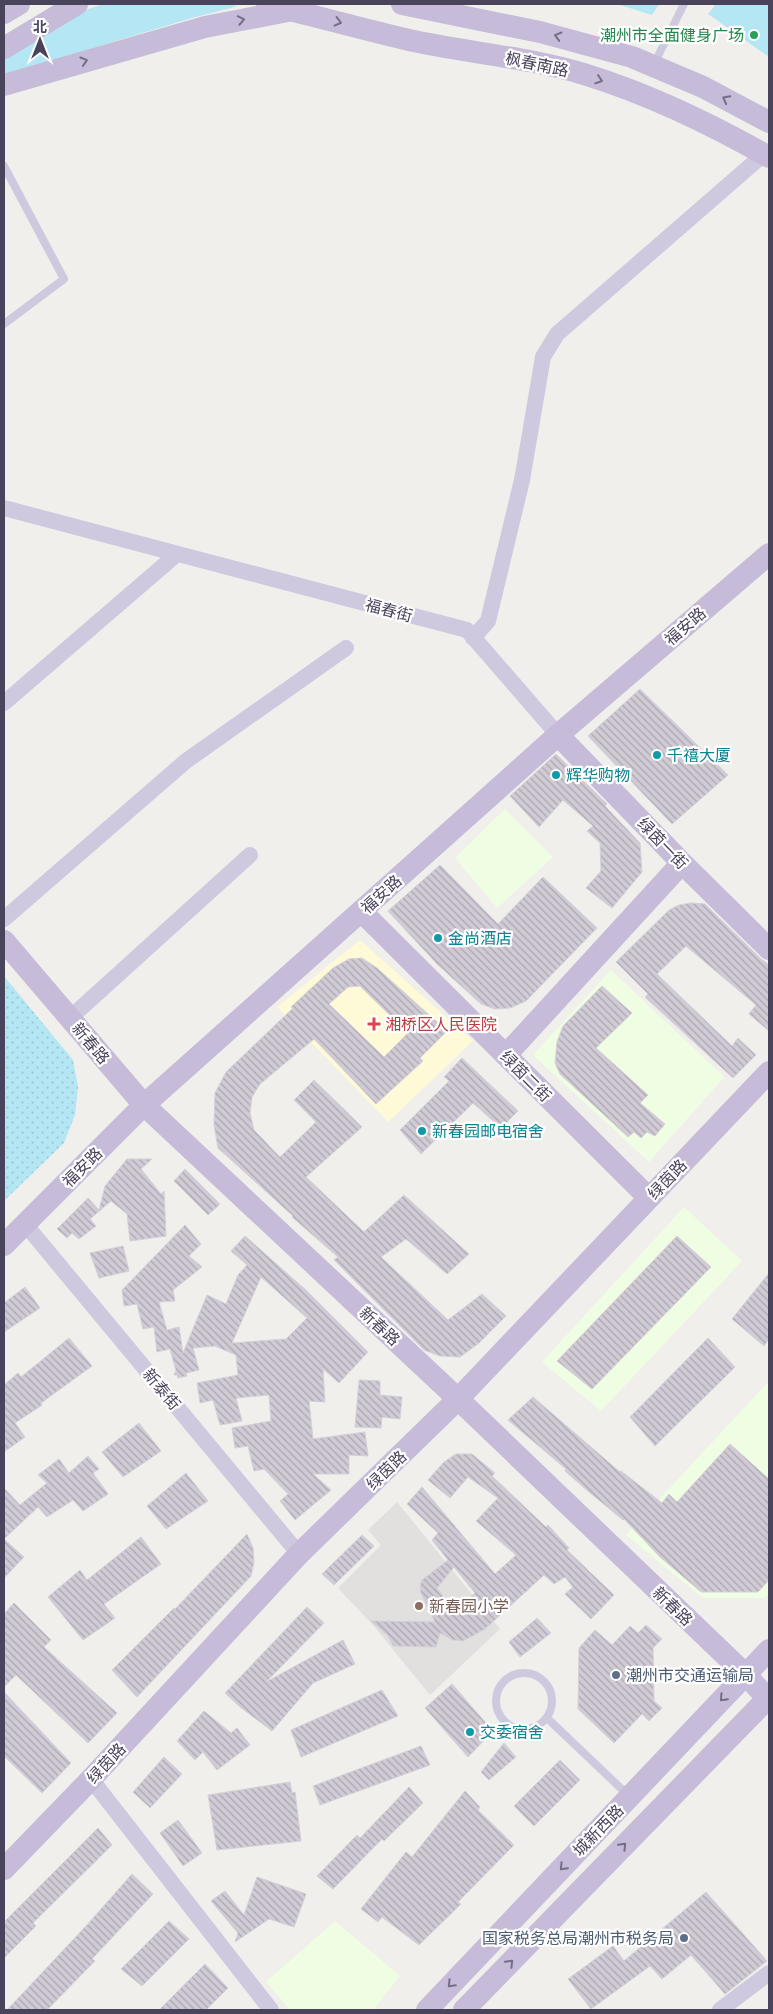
<svg xmlns="http://www.w3.org/2000/svg" width="773" height="2014" viewBox="0 0 773 2014" font-family="'Space Grotesk','Noto Sans SC',sans-serif">
<style>
.commercial{fill:#effee2}
.education{fill:#e1e0de}
.medical{fill:#fefad8}
.grass{fill:#b4e6f4}
.park{fill:url(#park-dots)}
.building{fill:url(#building-back-hatch);stroke:#d5cfd9;fill-rule:evenodd}
.lines{fill:none;stroke-linecap:round;stroke-linejoin:round}
.lane{stroke:#cfc9df;stroke-width:8}
.street{stroke:#cfc9df;stroke-width:16}
.secondary{stroke:#c6bcd9;stroke-width:22}
.oneway{stroke:#756d88}
.leisure-dot{fill:#2e9e5b;stroke:#fff;stroke-width:2}
.culture-dot{fill:#0f9aa8;stroke:#fff;stroke-width:2}
.health-dot{fill:#e0444e;stroke:#fff;stroke-width:2}
.education-dot{fill:#8d6e63;stroke:#fff;stroke-width:2}
.service-dot{fill:#5c6f8a;stroke:#fff;stroke-width:2}
.labels{text-anchor:middle;stroke-width:4.5;stroke-linejoin:round;paint-order:stroke}
.leisure-label{font-size:16px;fill:#27864d;stroke:#fff;text-anchor:end}
.street-label{font-size:16px;fill:#4a435c;stroke:#fff}
.culture-label{font-size:16px;fill:#0d838f;stroke:#fff;text-anchor:start}
.health-label{font-size:16px;fill:#be3a42;stroke:#fff;text-anchor:start}
.education-label{font-size:16px;fill:#785e54;stroke:#fff;text-anchor:start}
.service-label{font-size:16px;fill:#4e5e75;stroke:#fff;text-anchor:start}
</style>
<defs>
<pattern id="park-dots" width="8" height="8" patternUnits="userSpaceOnUse" patternTransform="scale(1.25)"><rect width="8" height="8" fill="#b4e6f4"/><path d="M2 2h.1M6 6h.1" fill="none" stroke="#9cc6d4" stroke-width="1.8" stroke-linecap="round"/></pattern>
<pattern id="building-back-hatch" width="6" height="6" patternUnits="userSpaceOnUse" patternTransform="scale(1.25)"><rect width="6" height="6" fill="#d0cbd5"/><path d="M-1 5l2 2M0 0l6 6M5-1l2 2" fill="none" stroke="#aba6b0"/></pattern>
</defs>
<rect width="100%" height="100%" fill="#f0efec"/>
<!-- commercial -->
<path class="commercial" d="M505,809L553,857L497,908L455,858Z
M611,970L724,1077L649,1162L533,1055Z
M684,1207L742,1261L601,1411L542,1362Z
M769,1381V1594L765,1598H703L626,1535Z
M335,1921L400,1976L373,2010H291L266,1982Z"/>
<!-- education -->
<path class="education" d="M397,1502L500,1629L430,1695L373,1625L338,1588L381,1545L368,1530Z"/>
<!-- medical -->
<path class="medical" d="M360,940L473,1041L388,1122L277,1007Z"/>
<!-- grass -->
<path class="grass" d="M103,4H227L238,6L192,18L4,75V58L71,15Z
M617,4H659L652,15Z
M716,4H769V57L708,14Z"/>
<!-- park -->
<path class="park" d="M4,976L73,1060L78,1087L75,1115L64,1143L4,1201Z"/>
<!-- building -->
<path class="building" d="M640,689L728,775L672,824L588,736Z
M556,754L607,804L605,806L640,843L642,872L612,908L586,888L601,871L600,843L587,831L593,826L563,800L539,827L510,796Z
M440,865L498,924L543,877L597,928L526,1001L510,1008L495,1009L481,1004L437,964L388,911Z
M691,903L705,904L760,958L769,965V1031L749,1014L756,1005L686,946L657,974L732,1046L738,1038L756,1055L733,1078L645,997L648,994L616,962L669,910L679,905Z
M362,958L377,968L447,1031L420,1058L423,1061L376,1104L314,1039L260,1084L252,1097L250,1113L254,1130L280,1157L316,1122L294,1100L314,1080L362,1127L306,1177L364,1232L404,1195L469,1254L447,1274L406,1239L381,1257L448,1320L482,1294L506,1316L479,1343L460,1357L440,1356L424,1350L334,1260L338,1257L292,1217L293,1216L218,1148L214,1125L215,1093L226,1072L293,1008L291,1007L333,968L349,959ZM360,986L408,1033L384,1057L329,1004L348,987Z
M602,986L632,1013L596,1048L648,1095L640,1103L665,1124L655,1136L647,1132L641,1138L634,1132L628,1137L560,1074L555,1063L557,1042L563,1026Z
M462,1058L518,1111L501,1128L473,1103L421,1154L400,1130L449,1081L444,1077Z
M127,1159H152L141,1169L161,1194L164,1191L166,1236L130,1241L127,1214L111,1201L90,1219L96,1226L79,1239L72,1233L67,1238L57,1229L88,1198L99,1210L105,1186Z
M185,1169L220,1204L208,1215L174,1181Z
M185,1225L201,1244L189,1256L202,1267L173,1290L175,1301L159,1302L167,1330L179,1327L183,1353L207,1295L226,1304L238,1275L247,1265L231,1251L245,1236L307,1291L368,1352L339,1383L323,1369L325,1402L309,1401L313,1439L365,1432L368,1456L349,1455V1474H313L331,1490L295,1520L280,1501L288,1494L264,1469L254,1471L248,1446L235,1448L232,1428L271,1421L269,1395L236,1398L242,1421L220,1425L213,1400L200,1403L197,1383L238,1375L236,1355L215,1346L193,1348L199,1370L186,1373L187,1376L178,1378L177,1375H174L176,1371L170,1349L157,1352L154,1327L143,1329L137,1304L124,1306L122,1290ZM261,1277L307,1318L286,1339L232,1343Z
M677,1236L711,1267L592,1389L557,1361Z
M123,1246L129,1271L99,1278L90,1253Z
M769,1273V1339L764,1346L732,1319Z
M25,1287L40,1308L4,1332V1303Z
M69,1338L92,1366L41,1403L42,1405L15,1423L25,1437L4,1452V1385L18,1373L21,1377Z
M708,1338L735,1367L655,1446L630,1417Z
M359,1380L380,1381V1395L402,1397L400,1419L382,1417L381,1428L355,1427Z
M533,1397L620,1472L621,1471L662,1503L669,1494L677,1502L730,1444L769,1479V1580L758,1592H701L660,1557L624,1519L623,1520L589,1492L565,1471L566,1469L508,1420Z
M139,1423L161,1451L123,1477L102,1452Z
M456,1454H472L495,1473L492,1476L546,1527L548,1525L569,1548L567,1550L614,1595L591,1619L565,1594L573,1587L565,1577L554,1584L544,1575L485,1629L463,1641L453,1640L440,1633L436,1647L393,1646L388,1636L371,1621L435,1622L421,1593L420,1586L422,1580L448,1560L432,1540L438,1533L407,1504L422,1487L495,1574L516,1555L476,1521L498,1498L468,1477L450,1498L428,1480L444,1462ZM454,1567L475,1593L459,1607L444,1598L437,1588Z
M88,1456L99,1469L93,1473L108,1494L83,1511L73,1500L47,1517L38,1507L4,1539L24,1557L4,1578V1488L20,1505L47,1483L38,1475L59,1459L69,1473Z
M186,1473L208,1501L166,1529L147,1506Z
M247,1534L253,1548L254,1562L251,1576L137,1697L112,1670L174,1608L175,1609Z
M362,1535L374,1546L334,1585L322,1574Z
M141,1537L161,1564L104,1604L115,1618L83,1640L48,1597L80,1570L87,1580Z
M14,1603L51,1640L44,1647L117,1713L88,1743L16,1675L4,1687V1614Z
M307,1607L324,1623L266,1682L343,1640L355,1664L313,1683L272,1731L240,1707L225,1693Z
M537,1618L551,1633L520,1657L509,1642Z
M646,1625L662,1639L653,1648L654,1701L662,1708L649,1721L642,1714L614,1743L578,1709L579,1648L595,1630L612,1645L630,1626L638,1633Z
M452,1684L493,1731L468,1757L425,1708Z
M382,1690L398,1716L301,1757L291,1730Z
M4,1692L71,1763L42,1793L4,1756Z
M204,1711L231,1733L237,1728L250,1745L217,1770L203,1752L195,1760L177,1741Z
M504,1743L516,1757L489,1780L481,1772Z
M421,1746L430,1765L320,1805L313,1786Z
M164,1757L182,1774L150,1808L133,1792Z
M560,1760L580,1780L534,1826L514,1806Z
M290,1782L292,1793L295,1792L301,1841L217,1850L208,1795Z
M409,1787L423,1803L384,1841L382,1839L333,1889L317,1876L357,1835L360,1838Z
M465,1791L480,1807L478,1810L514,1845L458,1902L461,1904L419,1945L382,1917L378,1922L361,1909L406,1852L412,1857Z
M178,1820L202,1853L183,1866L160,1833Z
M98,1828L112,1845L33,1923L36,1926L4,1958V1922Z
M132,1874L153,1894L92,1959L95,1961L47,2010H7L86,1926Z
M257,1877L306,1894L294,1927L269,1919L235,1942L238,1933L211,1901L225,1891L244,1915Z
M706,1892L767,1961L725,1994L691,1955L662,1979L650,1966L591,2009L568,1979L613,1946L624,1961Z
M169,1921L189,1939L142,1986L121,1969Z
M205,1964L228,1988L206,2010H159Z"/>
<g class="lines">
<!-- lane -->
<path class="lane" d="M654,64L684,4
M4,166L64,279L4,324
M496 1701a28 28 0 1 1 56 0a28 28 0 1 1-56 0Z
M547,1718L629,1796"/>
<!-- street -->
<path class="street" d="M4,508L467,630L558,735
M473,638L488,621L522,480L543,357L557,334L764,154
M4,703L177,554
M4,919L186,761L346,648
M70,1018L250,855
M25,1224L299,1554
M91,1779L271,2010
M720,2010L769,1973"/>
<!-- secondary -->
<path class="secondary" d="M267,4C314,16 362,29 409,40C468,53 529,57 587,75C651,95 711,124 769,157
M402,4L540,32L632,57L703,87L769,122
M4,13L19,4
M4,48L77,4
M4,85L205,27L288,11
M558,735L682,863L769,949
M361,911L649,1198
M4,941L144,1105L458,1399L746,1675L769,1700
M506,1055L682,863
M4,1245L144,1105L558,735L769,554
M4,1869L91,1779L299,1554L458,1399L769,1072
M427,2010L769,1650
M464,2010L769,1697"/>
</g>
<!-- one-way arrows -->
<defs><path id="oneway-chevron" d="M-2-3.5L2.5 0L-2 3.5" fill="none" stroke-width="1.6" stroke-linecap="round" stroke-linejoin="round" transform="scale(1.25)"/></defs>
<g class="oneway">
<use href="#oneway-chevron" transform="translate(241 20) rotate(-11)"/>
<use href="#oneway-chevron" transform="translate(338 22) rotate(14)"/>
<use href="#oneway-chevron" transform="translate(558 36) rotate(-164)"/>
<use href="#oneway-chevron" transform="translate(84 61) rotate(-17)"/>
<use href="#oneway-chevron" transform="translate(599 80) rotate(19)"/>
<use href="#oneway-chevron" transform="translate(726 99) rotate(-152)"/>
<use href="#oneway-chevron" transform="translate(723 1698) rotate(133)"/>
<use href="#oneway-chevron" transform="translate(623 1846) rotate(-46)"/>
<use href="#oneway-chevron" transform="translate(563 1867) rotate(134)"/>
<use href="#oneway-chevron" transform="translate(510 1963) rotate(-46)"/>
<use href="#oneway-chevron" transform="translate(451 1984) rotate(134)"/>
</g>
<!-- markers -->
<circle class="leisure-dot" cx="754" cy="35" r="5"/>
<g class="culture-dot">
<circle cx="657" cy="755" r="5"/>
<circle cx="556" cy="775" r="5"/>
<circle cx="438" cy="938" r="5"/>
<circle cx="422" cy="1131" r="5"/>
<circle cx="470" cy="1732" r="5"/>
</g>
<path class="health-dot" d="M371.5 1016.5h5v5h5v5h-5v5h-5v-5h-5v-5h5z"/>
<circle class="education-dot" cx="419" cy="1606" r="5"/>
<g class="service-dot">
<circle cx="616" cy="1675" r="5"/>
<circle cx="684" cy="1938" r="5"/>
</g>
<g class="labels">
<!-- leisure labels -->
<g class="leisure-label">
<text x="744" y="41">潮州市全面健身广场</text>
</g>
<!-- street labels -->
<g class="street-label">
<text transform="translate(537 64) rotate(12)" y="6">枫春南路</text>
<text transform="translate(389 610) rotate(15)" y="6">福春街</text>
<text transform="translate(685 626) rotate(-41)" y="6">福安路</text>
<text transform="translate(663 843) rotate(46)" y="6">绿茵一街</text>
<text transform="translate(381 894) rotate(-42)" y="6">福安路</text>
<text transform="translate(91 1043) rotate(50)" y="6">新春路</text>
<text transform="translate(526 1076) rotate(45)" y="6">绿茵二街</text>
<text transform="translate(82 1167) rotate(-45)" y="6">福安路</text>
<text transform="translate(667 1179) rotate(-46)" y="6">绿茵路</text>
<text transform="translate(380 1326) rotate(43)" y="6">新春路</text>
<text transform="translate(162 1389) rotate(50)" y="6">新泰街</text>
<text transform="translate(386 1470) rotate(-44)" y="6">绿茵路</text>
<text transform="translate(673 1606) rotate(44)" y="6">新春路</text>
<text transform="translate(106 1763) rotate(-47)" y="6">绿茵路</text>
<text transform="translate(598 1830) rotate(-46)" y="6">城新西路</text>
</g>
<!-- culture labels -->
<g class="culture-label">
<text x="667" y="761">千禧大厦</text>
<text x="566" y="781">辉华购物</text>
<text x="448" y="944">金尚酒店</text>
<text x="432" y="1137">新春园邮电宿舍</text>
<text x="480" y="1738">交委宿舍</text>
</g>
<!-- health labels -->
<g class="health-label">
<text x="385" y="1030">湘桥区人民医院</text>
</g>
<!-- education labels -->
<g class="education-label">
<text x="429" y="1612">新春园小学</text>
</g>
<!-- service labels -->
<g class="service-label">
<text x="626" y="1681">潮州市交通运输局</text>
<text x="674" y="1944" text-anchor="end">国家税务总局潮州市税务局</text>
</g>
</g>
<!-- border -->
<rect width="773" height="2014" fill="none" stroke="#4a435c" stroke-width="10"/>
<!-- north arrow -->
<g transform="translate(40 40)" stroke="#ffffff" stroke-width="4" paint-order="stroke">
<path d="M0-4L9 19L0 12L-9 19Z" fill="#4a435c"/>
<text y="-8" font-size="14" font-weight="bold" text-anchor="middle" fill="#4a435c">北</text>
</g>
</svg>
